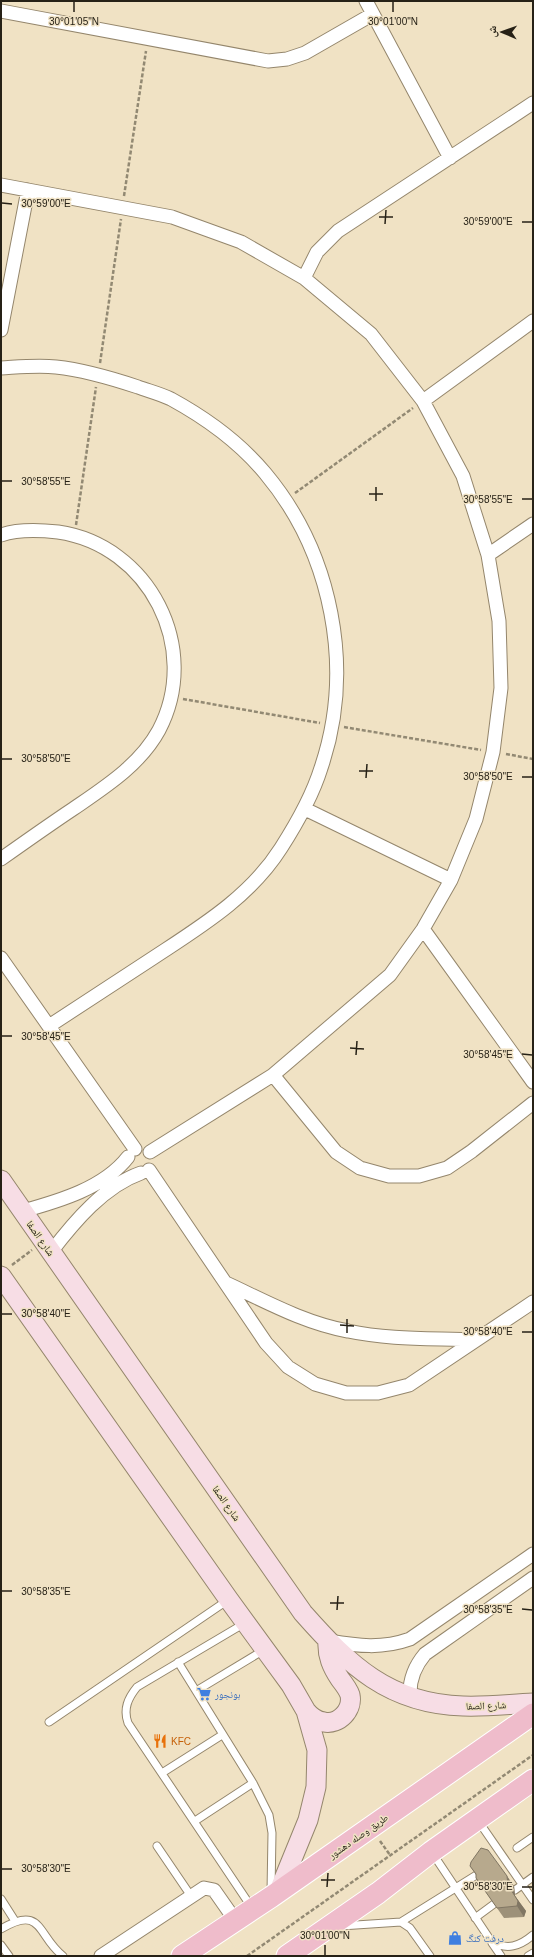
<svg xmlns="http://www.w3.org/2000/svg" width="534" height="1957" viewBox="0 0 534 1957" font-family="Arial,'Noto Naskh Arabic',sans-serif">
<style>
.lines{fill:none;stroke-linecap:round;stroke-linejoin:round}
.lane-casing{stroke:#94866c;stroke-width:9}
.street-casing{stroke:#94866c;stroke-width:15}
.secondary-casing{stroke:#94866c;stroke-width:21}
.primary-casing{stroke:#fff;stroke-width:23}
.path{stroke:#928973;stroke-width:2.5;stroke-dasharray:4 2;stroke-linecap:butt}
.lane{stroke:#fff;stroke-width:7}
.street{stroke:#fff;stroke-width:13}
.secondary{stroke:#f7dde5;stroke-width:19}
.primary{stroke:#efbccb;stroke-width:21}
.wall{fill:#9d9179}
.shaded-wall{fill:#807663}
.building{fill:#b7a98d;stroke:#807663}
.ticks{fill:none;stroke:#262116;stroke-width:1.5}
.labels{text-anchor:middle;stroke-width:3;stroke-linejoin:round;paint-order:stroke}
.street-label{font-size:10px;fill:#262116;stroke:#f0e2c4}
.shop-label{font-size:10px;fill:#366cbe;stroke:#f0e2c4;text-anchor:start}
.food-label{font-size:10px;fill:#c56008;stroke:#f0e2c4;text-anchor:start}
.ticks-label{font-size:10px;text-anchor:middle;fill:#262116;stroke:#f0e2c4;stroke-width:3;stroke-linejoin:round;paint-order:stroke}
</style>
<rect width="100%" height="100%" fill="#f0e2c4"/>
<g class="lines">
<defs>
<path id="lane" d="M245,1623L137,1687C128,1698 123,1709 128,1723L252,1908
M178,1662L253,1783L269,1815L272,1833L271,1892
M196,1691L264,1650
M49,1722L228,1600
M162,1773L222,1735
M195,1821L253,1783
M479,1822L533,1900
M157,1846L191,1896
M517,1848L533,1837
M433,1854L491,1941C507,1951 520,1946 533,1935
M515,1890L533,1877
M1,1899L15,1921
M475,1918L494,1904
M401,1922L478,1874
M341,1926L401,1922L410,1928L430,1956
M1,1929C43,1904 37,1936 63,1956
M492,1943L501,1956
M1,1945L9,1956
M528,1956L533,1953"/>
<path id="street" d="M366,1L450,158
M1,11L268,61L287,59L305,53L373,14
M1,185L172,217L241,242L304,278L371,334L423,401L463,476L488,555L499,621L501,688L493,752L476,819L451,880L423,929L390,975L273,1075L150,1152
M304,278L317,252L338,231L533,103
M1,330L28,190
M1,368C19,367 38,365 56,367C84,370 111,378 138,387C149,391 161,394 171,399C204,417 240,443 265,473C332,553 355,668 321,768C312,797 297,823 281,848C250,897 200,927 153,958C118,981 84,1003 49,1026
M423,401L533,321
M1,535C18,529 40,530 58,532C149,545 202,648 159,730C140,765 105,787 73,809C49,825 25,842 1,859
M488,555L533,524
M305,809L451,880
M423,929L533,1082
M1,958L135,1149
M273,1075L336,1152L360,1168L389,1176H419L447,1168L472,1151L533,1103
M149,1170L266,1343L288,1367L315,1384L346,1393H378L409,1385L533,1302
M23,1211C59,1201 104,1188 128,1157
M51,1252C74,1222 104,1186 141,1173
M226,1283C265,1301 304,1323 348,1331C390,1340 433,1338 476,1340
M329,1641C358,1646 382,1649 410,1639L533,1554
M410,1697C409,1680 414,1667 425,1654L533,1578
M101,1956L204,1888L214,1890L235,1920"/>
<path id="secondary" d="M1,1180L303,1613C349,1665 389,1704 463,1706C486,1707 510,1704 533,1703
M1,1276L229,1600L291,1685L306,1711L317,1750L316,1787L308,1820L279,1891
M306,1711C311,1717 316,1721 324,1722C339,1725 353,1710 350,1695C348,1689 344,1684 340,1679C332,1667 327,1656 328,1641"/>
<path id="primary" d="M182,1956L271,1897L533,1714
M287,1956L378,1893L431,1852L533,1780"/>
</defs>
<!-- lane casing -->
<use href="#lane" class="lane-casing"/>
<!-- street casing -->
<use href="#street" class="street-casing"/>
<!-- secondary casing -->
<use href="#secondary" class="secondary-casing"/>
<!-- primary casing -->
<use href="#primary" class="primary-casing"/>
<!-- path -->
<path class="path" d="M124,196L146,51
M100,363L121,219
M295,493L413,408
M76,525L96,387
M183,699L320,723
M344,727L481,750
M506,754L533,759
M12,1265L32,1250
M380,1841L390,1855
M247,1956L533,1755"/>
<!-- lane -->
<use href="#lane" class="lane"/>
<!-- street -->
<use href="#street" class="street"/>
<!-- secondary -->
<use href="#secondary" class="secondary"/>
<!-- primary -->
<use href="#primary" class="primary"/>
</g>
<!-- wall -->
<path class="wall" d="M470,1866L514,1886L515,1896L526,1911L524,1917L504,1918L476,1878V1875Z"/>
<!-- shaded-wall -->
<path class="shaded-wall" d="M507,1876L514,1886L515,1896L526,1911L524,1917L517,1906L508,1885Z"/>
<!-- building -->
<path class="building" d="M481,1848L488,1850L507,1876L508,1885L518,1901L517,1906L497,1908L476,1878V1874L470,1866L471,1862Z"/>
<!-- ticks -->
<path class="ticks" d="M74,12V2M393,12V2M2,203L12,204M379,217H393M522,222H532M385,224L386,210M2,481H12M369,494H383M522,499H532M376,501V487M2,759H12M359,771H373M522,777H532M366,778L367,764M2,1036H12M350,1048L364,1049M522,1054L532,1055M356,1055L357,1041M2,1314H12M340,1325L354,1326M522,1332H532M347,1333V1319M2,1591H12M330,1603H344M522,1609L532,1610M337,1610L338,1596M2,1869H12M321,1880H335M327,1887L328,1873M522,1887H532M325,1955V1945"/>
<!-- icons -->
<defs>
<symbol id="supermarket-bare" viewBox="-9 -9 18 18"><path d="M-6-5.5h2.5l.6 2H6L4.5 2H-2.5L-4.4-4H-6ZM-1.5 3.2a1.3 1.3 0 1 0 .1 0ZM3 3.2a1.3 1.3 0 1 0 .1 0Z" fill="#3f7fe0" stroke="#f0e2c4" stroke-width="2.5" paint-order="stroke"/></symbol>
<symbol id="restaurant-bare" viewBox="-9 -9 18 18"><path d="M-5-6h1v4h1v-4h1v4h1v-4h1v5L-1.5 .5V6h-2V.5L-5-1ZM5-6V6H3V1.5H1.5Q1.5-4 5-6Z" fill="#e8710a" stroke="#f0e2c4" stroke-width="2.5" paint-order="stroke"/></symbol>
<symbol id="shop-bare" viewBox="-9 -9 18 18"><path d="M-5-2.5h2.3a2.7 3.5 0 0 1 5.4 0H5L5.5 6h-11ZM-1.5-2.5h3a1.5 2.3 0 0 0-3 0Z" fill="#3f7fe0" stroke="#f0e2c4" stroke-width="2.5" paint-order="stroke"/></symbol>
</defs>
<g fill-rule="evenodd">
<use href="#supermarket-bare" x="194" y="1684" width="20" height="20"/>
<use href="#restaurant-bare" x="150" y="1731" width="20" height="20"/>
<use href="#shop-bare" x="445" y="1928" width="20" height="20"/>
</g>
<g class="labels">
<!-- street labels -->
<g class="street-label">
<text transform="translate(41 1238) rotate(55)" y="4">شارع الصفا</text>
<text transform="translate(227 1503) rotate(55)" y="4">شارع الصفا</text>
<text transform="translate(486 1705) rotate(-2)" y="4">شارع الصفا</text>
<text transform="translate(358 1836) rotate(-35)" y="4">طريق وصله دهشور</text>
</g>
<!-- shop labels -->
<g class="shop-label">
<text x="215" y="1698">بونجور</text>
<text x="466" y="1942">درفت كنگ</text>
</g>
<!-- food labels -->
<g class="food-label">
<text x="171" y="1745">KFC</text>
</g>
</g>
<g class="ticks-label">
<text x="74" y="25">30°01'05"N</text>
<text x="393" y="25">30°01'00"N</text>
<text x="46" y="207">30°59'00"E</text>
<text x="488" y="225">30°59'00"E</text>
<text x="46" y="485">30°58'55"E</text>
<text x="488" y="503">30°58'55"E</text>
<text x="46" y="762">30°58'50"E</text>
<text x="488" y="780">30°58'50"E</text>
<text x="46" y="1040">30°58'45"E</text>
<text x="488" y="1058">30°58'45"E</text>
<text x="46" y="1317">30°58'40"E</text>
<text x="488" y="1335">30°58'40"E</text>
<text x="46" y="1595">30°58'35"E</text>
<text x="488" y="1613">30°58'35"E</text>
<text x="46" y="1872">30°58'30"E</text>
<text x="488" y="1890">30°58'30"E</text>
<text x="325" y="1939">30°01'00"N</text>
</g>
<!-- border -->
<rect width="534" height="1957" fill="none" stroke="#262116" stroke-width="4"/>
<!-- north arrow -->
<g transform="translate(502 32) rotate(272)" stroke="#f0e2c4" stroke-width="3" paint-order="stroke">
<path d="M0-3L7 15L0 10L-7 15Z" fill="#262116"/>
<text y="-6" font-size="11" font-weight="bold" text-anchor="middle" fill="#262116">ش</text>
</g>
</svg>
